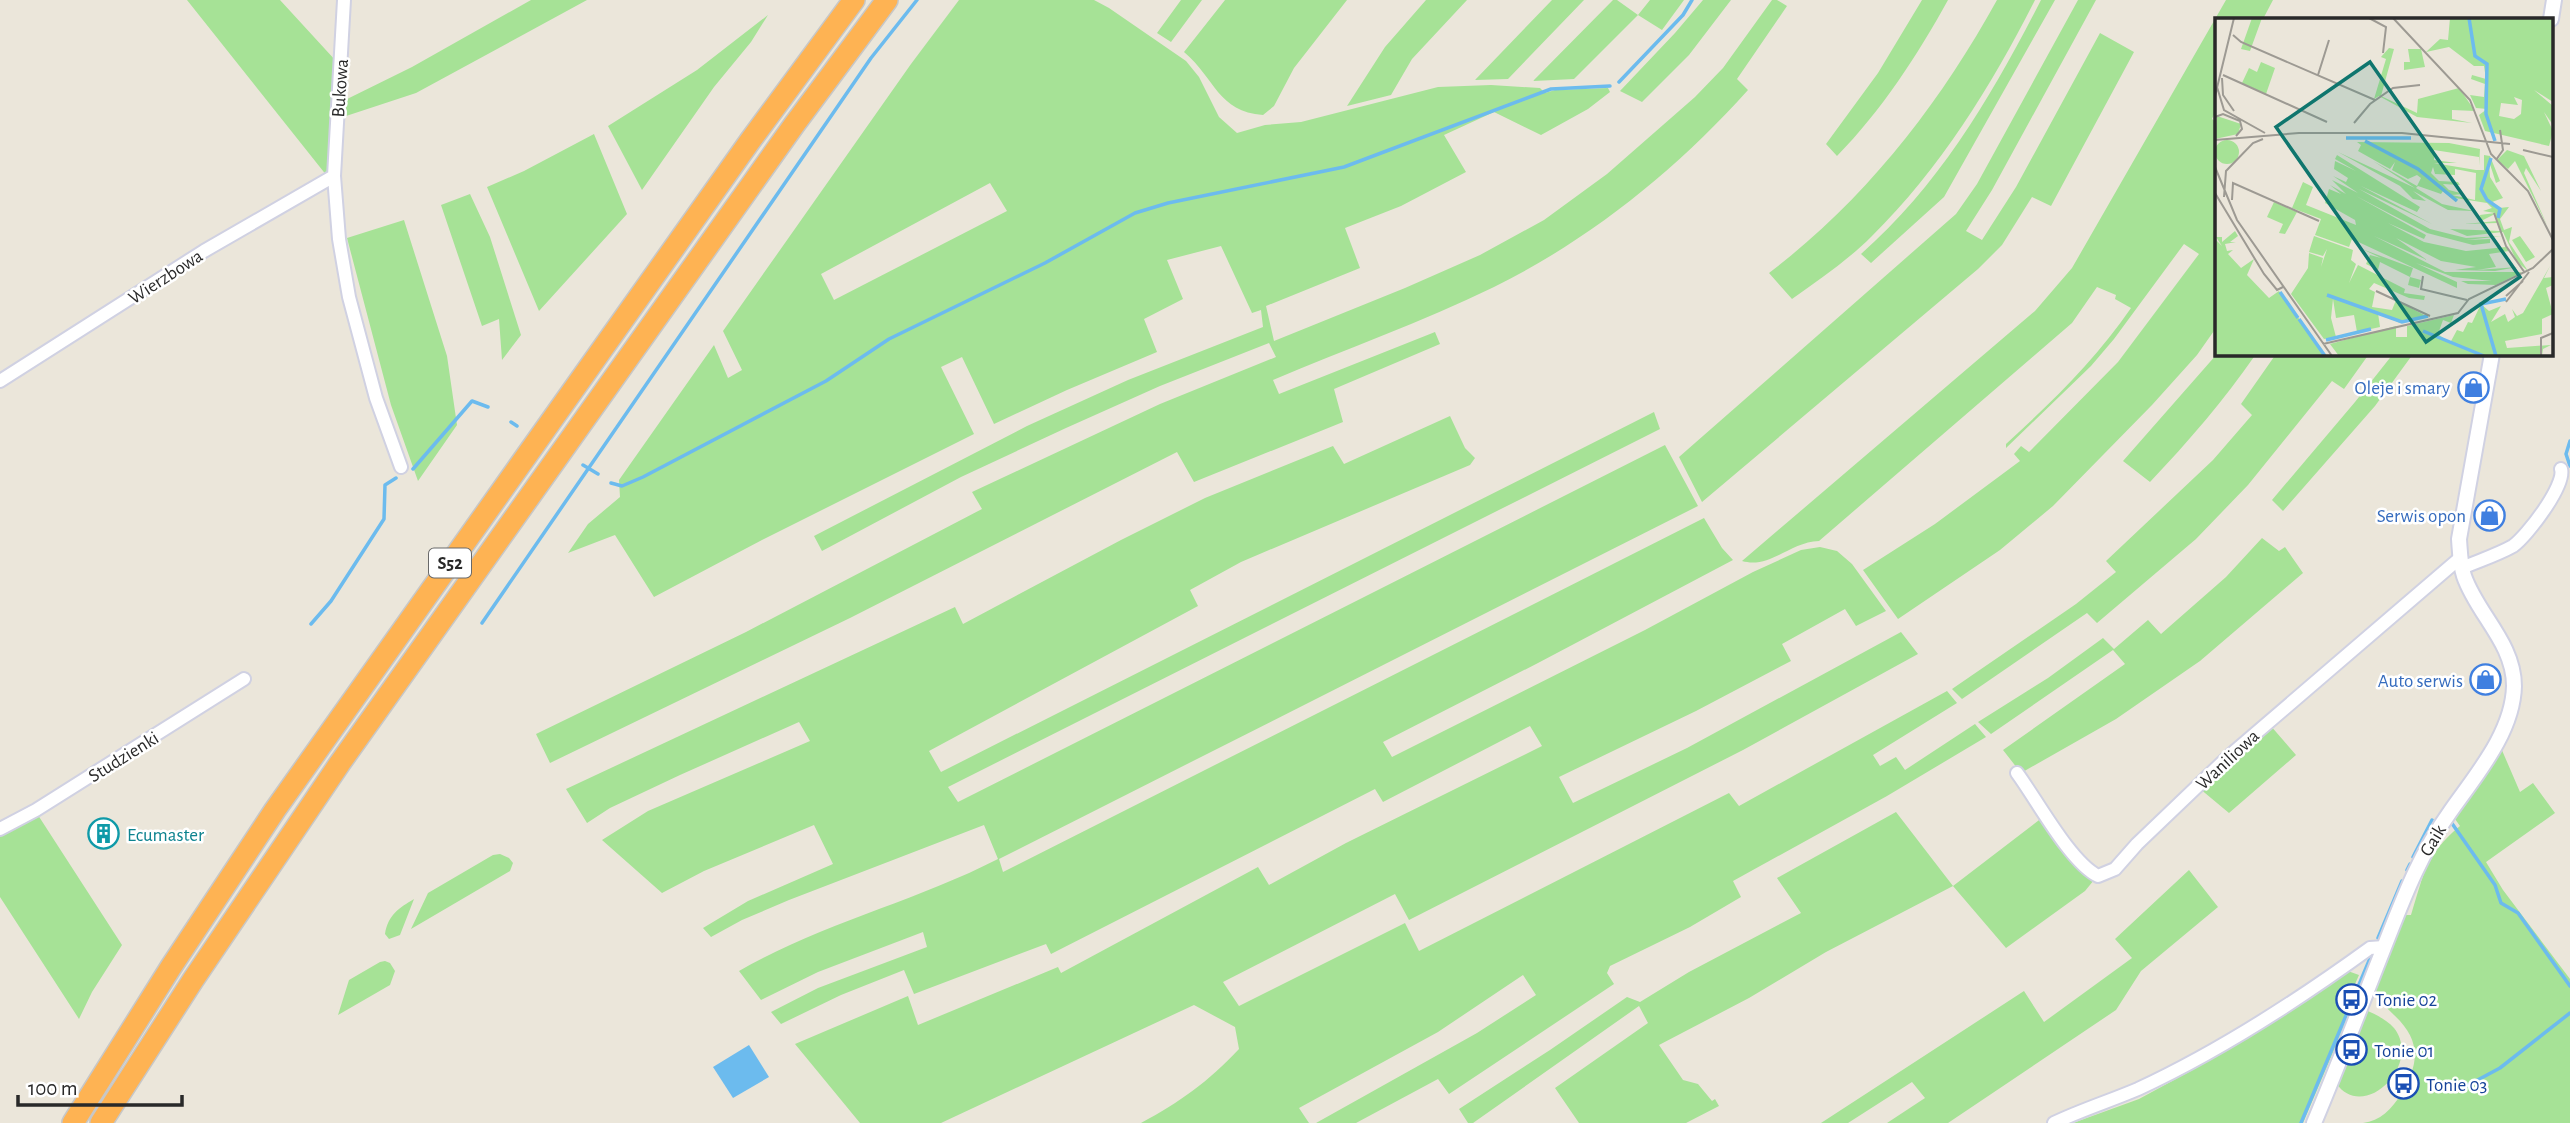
<svg xmlns="http://www.w3.org/2000/svg" width="2570" height="1123" viewBox="0 0 2570 1123" font-family="'Alegreya Sans',sans-serif">
<style>
.green{fill:#a6e296;fill-rule:evenodd}
.water{fill:#6cbbee}
.lines{fill:none;stroke-linecap:round;stroke-linejoin:round}
.stream{stroke:#6cbbee;stroke-width:3.5}
.minor-casing{stroke:#d0d1e2;stroke-width:16}
.tertiary-casing{stroke:#d0d1e2;stroke-width:18}
.motorway-casing{stroke:#c7c7c7;stroke-width:24}
.minor{stroke:#fff;stroke-width:12}
.tertiary{stroke:#fff;stroke-width:14}
.motorway{stroke:#feb353;stroke-width:21}
.labels{text-anchor:middle;stroke-width:5;stroke-linejoin:round;paint-order:stroke}
.shield{fill:#fff;stroke:#696969;stroke-width:2}
.shield-label{font-size:18px;font-weight:bold;fill:#292929}
.street-label{font-size:19px;fill:#292929;stroke:#fff}
.shop-label{font-size:19px;fill:#366cbe;stroke:#fff;text-anchor:end}
.culture-label{font-size:19px;fill:#0d838f;stroke:#fff;text-anchor:start}
.transit-label{font-size:19px;fill:#164399;stroke:#fff;text-anchor:start}
.inset-river{fill:none;stroke:#6cbbee;stroke-width:3.5}
.inset-road{fill:none;stroke:#9d9a93;stroke-width:2}
.view{fill:#0f766e;fill-opacity:0.15;stroke:#0f766e;stroke-width:3.5}
.inset-edge{fill:none;stroke:#292929;stroke-width:3.5}
</style>
<rect width="100%" height="100%" fill="#ebe6da"/>
<!-- green -->
<path class="green" d="M187,0H280L336,61L327,176Z
M531,0H587L416,93L340,118L339,103L412,67Z
M959,0H1094L1109,8L1186,61L1199,77L1219,117L1237,133L1265,125L1301,122L1438,87L1491,85L1540,88L1545,93L1555,90L1608,88L1610,92L1588,109L1541,135L1494,112L1444,135L1466,172L1401,206L1345,228L1360,268L1266,306L1274,341L1405,288L1480,255L1544,220L1607,174L1695,97L1723,68L1772,0H1777L1787,6L1737,79L1748,90C1676,170 1591,239 1494,287C1422,322 1346,349 1273,380L1279,394L1435,332L1440,344L1334,389L1343,422L1194,482L1177,452L850,618L550,763L536,734L746,632L982,509L972,492L1160,404L1276,357L1269,343L1160,386L1066,428L961,477L822,551L814,536L1027,426L1128,380L1263,327L1261,310L1252,313L1221,246L1167,260L1183,299L1144,319L1157,352L1067,390L994,424L962,357L941,367L974,434L762,540L654,597L615,535L568,553L588,524L620,497L619,480L714,345L728,378L742,370L723,331L911,64ZM990,183L1007,211L834,300L821,274Z
M1181,0H1202L1171,42L1157,33Z
M1225,0H1347L1294,68L1274,106L1263,115C1218,112 1215,78 1184,52Z
M1426,0H1467L1412,59L1391,95L1347,106L1385,47Z
M1552,0H1584L1508,79L1475,80Z
M1613,0H1617L1638,15L1650,0H1684L1662,30L1638,15L1574,79L1533,81Z
M1703,0H1731L1689,55L1642,102L1620,91L1675,33Z
M1922,0H1948C1917,56 1882,110 1837,156L1826,144L1878,73Z
M1997,0H2035C1992,85 1940,169 1872,236C1848,260 1819,280 1792,299L1769,273C1865,200 1939,105 1997,0Z
M2041,0H2055L1944,197L1871,263L1861,254C1940,185 1994,92 2041,0Z
M2078,0H2096L1992,190L1966,231L1982,240L2016,187L2100,33L2134,52L2051,206L2032,197L2002,245L1978,269L1702,502L1679,457L1956,214L1977,184Z
M2226,0H2273L2263,19H2216V110L2212,119L2216,122V328L2197,355L2152,405L2053,506L2000,550L1898,619L1863,570L1935,524L2020,461L2014,454L2021,446L2029,452L2118,362L2199,254L2184,244L2114,339L2091,366L2006,448V444C2052,402 2096,359 2131,308L2115,299L2116,295L2097,287L2072,323L1819,541C1790,542 1770,569 1742,561L2035,311L2072,268Z
M768,15L751,42L714,87L642,190L608,126L697,70Z
M594,134L627,214L539,311L487,187L524,171Z
M470,194L490,237L521,335L502,360L499,319L482,326L441,205Z
M404,220L447,356L457,425L418,481L391,405L347,238Z
M2217,354H2256C2224,400 2189,441 2150,482L2123,461Z
M2276,354H2369L2344,389L2332,381L2248,485L2196,539L2097,623L2087,613L1962,699L1952,689L2076,604L2116,572L2106,561L2213,460L2252,415L2241,404Z
M2393,354H2413L2375,406L2283,511L2272,500L2355,402Z
M1654,412L1660,429L948,787L958,802L1665,445L1698,506L999,859L1003,872L1704,518L1722,548L1733,560L1538,663L1383,742L1392,757L1645,630L1753,572L1801,550L1820,547L1837,551L1852,564L1886,611L1856,626L1845,609L1782,644L1791,661L1696,711L1559,777L1573,803L1687,748L1901,632L1918,654L1743,750L1409,920L1395,894L1223,982L1239,1006L1405,923L1419,951L1729,793L1739,806L1947,691L1957,703L1873,755L1880,766L1896,757L1905,770L1975,724L1986,737L1887,796L1733,881L1741,897L1690,927L1610,966L1607,973L1614,984L1449,1094L1438,1079L1356,1123H1316L1477,1033L1536,995L1523,975L1438,1032L1299,1108L1309,1123H1141C1180,1102 1208,1082 1239,1049L1235,1027L1194,1005L941,1123H860L795,1044L908,996L918,1025L1058,967L1061,973L1258,867L1269,885L1346,843L1542,746L1530,726L1383,802L1375,789L1051,954L1046,944L914,994L904,970L841,995L781,1024L771,1012L818,988L927,947L923,932L818,972L761,1000L739,971C820,924 914,902 998,859L984,825L789,900L742,920L711,937L703,928L748,901L833,864L814,825L704,871L662,893L602,840L648,811L810,741L799,722L680,775L610,808L587,823L566,789L955,607L963,624L1121,540L1205,498L1333,446L1344,464L1450,416L1465,448L1475,458L1470,465L1241,562L1190,590L1198,606L929,751L941,772Z
M2262,538L2279,551L2285,547L2303,573L2200,661L2116,719L2021,773L2003,750L2125,664L2113,650L1991,734L1978,722L2048,678L2103,638L2114,649L2148,620L2161,634L2226,577Z
M2270,725L2296,755L2229,813L2199,788Z
M2501,748L2520,792L2533,783L2555,813L2486,862L2503,890L2570,979V1123H2363C2380,1121 2392,1109 2401,1094C2420,1063 2421,1040 2394,1015C2385,1006 2378,1001 2375,989L2405,915H2411C2424,874 2425,855 2460,826L2455,819Z
M36,812L122,945L92,992L79,1019L0,897V833Z
M1896,812L1953,886L2043,817L2094,880L2085,891L2006,948L1953,886L1826,952L1749,998L1659,1045L1683,1080L1698,1084L1712,1101L1715,1099L1719,1106L1686,1123H1579L1555,1088L1648,1023L1639,1006L1473,1123H1468L1459,1109L1550,1050L1627,997L1640,1002L1689,972L1801,913L1777,878Z
M500,854L509,858L513,863L510,871L411,929L428,893L493,855Z
M2189,870L2218,907L2141,971L2116,1010L1948,1123H1887L1925,1098L1912,1082L1848,1123H1821L2024,991L2044,1022L2132,958L2115,939Z
M414,899L400,935L389,939L385,934C388,915 399,908 414,899Z
M385,961L390,963L395,971L390,985L338,1015L349,980L380,962Z
M2345,970L2359,975L2352,991L2358,994L2303,1123H2073L2139,1099L2196,1068Z
M2366,1010C2376,1015 2386,1019 2394,1028C2423,1065 2363,1123 2336,1083Z"/>
<!-- water -->
<path class="water" d="M749,1045L769,1077L733,1098L713,1067Z"/>
<g class="lines">
<!-- stream -->
<path class="stream" d="M1619,82L1683,15L1692,0
M511,422L517,426
M2570,441L2566,454L2570,466
M583,465L598,474
M413,469L472,401L488,407
M611,483L622,486L643,477L826,381L889,339L1045,263L1135,213L1168,203L1344,167L1551,89L1610,86
M482,623L871,58L917,0
M311,624L331,601L384,519L385,485L396,478
M2451,822L2495,885L2501,903L2518,913L2570,986
M2413,857L2432,820
M2407,870L2410,864
M2378,938L2402,881
M2459,1090L2500,1068L2570,1013
M2301,1123L2371,956"/>
<defs>
<path id="minor" d="M344,0L334,176L339,239L349,297L376,398L401,467
M0,381L204,251L334,176
M2462,568C2478,561 2497,555 2513,546C2527,536 2566,485 2561,469
M2017,773C2037,800 2070,862 2098,876L2115,869L2137,844L2228,757L2460,558
M0,829L36,810L244,679
M2054,1123C2081,1110 2110,1101 2138,1089C2220,1051 2297,1001 2370,948L2384,947"/>
<path id="tertiary" d="M2551,19L2554,0
M2314,1123C2338,1066 2360,1008 2383,950C2402,902 2419,855 2450,812C2475,776 2513,733 2514,686C2514,643 2477,614 2464,576C2460,564 2460,552 2459,539L2492,354"/>
<path id="motorway" d="M73,1123L171,967L275,810L750,141L854,0
M101,1123L193,980L340,763L794,125L887,0"/>
</defs>
<!-- minor casing -->
<use href="#minor" class="minor-casing"/>
<!-- tertiary casing -->
<use href="#tertiary" class="tertiary-casing"/>
<!-- motorway casing -->
<use href="#motorway" class="motorway-casing"/>
<!-- minor -->
<use href="#minor" class="minor"/>
<!-- tertiary -->
<use href="#tertiary" class="tertiary"/>
<!-- motorway -->
<use href="#motorway" class="motorway"/>
</g>
<!-- icons -->
<defs>
<symbol id="shop-ring" viewBox="-11 -11 22 22"><circle r="9.5" fill="#fff" stroke="#3f7fe0" stroke-width="1.5"/><path d="M-5-2.5h2.3a2.7 3.5 0 0 1 5.4 0H5L5.5 6h-11ZM-1.5-2.5h3a1.5 2.3 0 0 0-3 0Z" fill="#3f7fe0"/></symbol>
<symbol id="building-ring" viewBox="-11 -11 22 22"><circle r="9.5" fill="#fff" stroke="#0f9aa8" stroke-width="1.5"/><path d="M-4-6H4V6H1V3H-1V6H-4ZM-2.5-4.3h1.7v1.8h-1.7ZM.8-4.3h1.7v1.8H.8ZM-2.5-1h1.7V.8h-1.7ZM.8-1h1.7V.8H.8Z" fill="#0f9aa8"/></symbol>
<symbol id="bus-ring" viewBox="-11 -11 22 22"><circle r="9.5" fill="#fff" stroke="#1a4fb4" stroke-width="1.5"/><path d="M-5-6H5V4H4V6H2V4H-2V6H-4V4H-5ZM-3.5-4V0h7V-4ZM-3.5 1.2v1.5H-2V1.2ZM2 1.2v1.5H3.5V1.2Z" fill="#1a4fb4"/></symbol>
</defs>
<g fill-rule="evenodd">
<use href="#shop-ring" x="2456" y="370" width="35" height="35"/>
<use href="#shop-ring" x="2472" y="498" width="35" height="35"/>
<use href="#shop-ring" x="2468" y="662" width="35" height="35"/>
<use href="#building-ring" x="86" y="816" width="35" height="35"/>
<use href="#bus-ring" x="2334" y="982" width="35" height="35"/>
<use href="#bus-ring" x="2334" y="1032" width="35" height="35"/>
<use href="#bus-ring" x="2386" y="1066" width="35" height="35"/>
</g>
<g class="labels">
<!-- shield labels -->
<rect class="shield" x="429" y="548.5" width="42" height="29" rx="5"/>
<g class="shield-label">
<text x="450" y="569">S52</text>
</g>
<!-- street labels -->
<g class="street-label">
<text transform="translate(339 88) rotate(-86)" y="7">Bukowa</text>
<text transform="translate(165 276) rotate(-33)" y="7">Wierzbowa</text>
<text transform="translate(123 756) rotate(-32)" y="7">Studzienki</text>
<text transform="translate(2227 759) rotate(-43)" y="7">Waniliowa</text>
<text transform="translate(2432 840) rotate(-59)" y="7">Gaik</text>
</g>
<!-- shop labels -->
<g class="shop-label">
<text x="2450" y="394">Oleje i smary</text>
<text x="2466" y="522">Serwis opon</text>
<text x="2463" y="687">Auto serwis</text>
</g>
<!-- culture labels -->
<g class="culture-label">
<text x="127" y="841">Ecumaster</text>
</g>
<!-- transit labels -->
<g class="transit-label">
<text x="2375" y="1006">Tonie 02</text>
<text x="2374" y="1057">Tonie 01</text>
<text x="2426" y="1091">Tonie 03</text>
</g>
</g>
<!-- overview -->
<g transform="translate(2215 18)">
<rect width="338" height="338" fill="#ebe6da"/>
<path d="M37,0H47L35,33L26,31ZM235,0H338V84L319,72L338,88V107L329,94L338,113L334,128L270,113L264,97L272,91L261,90L255,77L269,79L270,66L256,61L257,57L271,61L269,48H259L234,29L211,34L225,21L233,22ZM299,79L307,82L306,96L299,101L284,98L286,85L303,87ZM174,30L179,31L166,78L202,95L203,81L244,70L260,93L237,92V101L257,105L202,99L164,78L159,81L171,41L166,39ZM193,31H206L210,49L189,52V44H195ZM46,44L60,50L51,76L27,65L34,50L42,54ZM2,98L26,106L23,116L0,121ZM0 134a12 12 0 1 1 24 0a12 12 0 1 1-24 0ZM142,124L234,125L265,131L264,148V139L219,132V142L242,145H219L261,152H269V137L275,138L285,163L281,165L274,143L275,159L288,180L277,184L284,190L294,189L285,201L289,212L297,209L294,224L313,253L302,244L288,214L252,218L235,211L286,213L282,205L249,206L282,203L280,196L266,203L265,197L280,195L268,193L277,190L272,185L240,180L241,184L228,173L226,176L203,168L201,170L227,186L259,193L233,192L198,173L211,183L198,181L185,168L123,134L200,170L158,143L202,168L206,160L202,157L193,161L177,152L180,144L175,151L143,133L146,127ZM218,149L220,156L240,157V151L261,155L260,182L237,177L249,176L234,172L228,166L245,167L243,164L224,163L216,155ZM292,132L309,138L326,173L311,150L309,155L332,207L300,143L293,151L282,142ZM122,137L205,189L202,194L146,168L217,206L144,171L215,211L251,220L288,218L251,222L275,221V225L258,227L212,215L141,178L211,217L209,221L173,205L209,224L251,233L291,229L294,233L274,236L281,249L262,252L303,249L280,253L240,252L261,249L226,243L181,220L212,242L159,218L230,254H307L281,267L253,266L246,263H277L238,259L201,245L242,264V270L137,221L134,229L100,217L106,201L77,190L88,164L98,169L91,187L141,207L140,202L110,185L114,171L126,176L115,167L131,176L117,162L143,175L118,158L131,164L133,160L119,151L120,143L141,153L120,141ZM59,184L82,194L70,216L64,215L68,206L52,199ZM20,213L23,218L15,224H21L10,226L12,233L18,232L13,236L26,250L39,241L32,257L54,280L64,273L111,338H0V221L7,228L1,219H7V224ZM99,218L138,232L136,242L141,246L134,265L143,247L190,271L189,275L210,278L209,282L194,280L159,265L154,271L160,274L157,289L177,292L181,282L211,298L185,305L163,295L165,309L142,314L139,297L121,300L118,281L116,300L121,319L109,321L76,276L93,250L94,235L108,240L106,249L112,231L108,238L94,234ZM305,218L320,239L311,244L297,222ZM147,231L198,250L195,259L206,262L204,270L193,267L195,259L165,244L163,252L151,246L155,237L166,240ZM335,248L329,260L338,259V267L331,270L338,296L327,301V316L290,323L292,330L336,327L328,331L327,338H124L115,326L181,308V319H192V308L239,297L236,305L228,302L223,316L235,325L242,312L248,314L253,304L257,305L266,286L274,293L286,288L276,304L290,296L293,304L300,299L297,291L302,298L308,295Z" fill="#a6e296" fill-rule="evenodd"/>
<path class="inset-river" d="M254,0L260,38L272,46L271,96L280,123M131,120H196M150,123L203,151L242,183M276,140L266,171L272,182L285,191L283,200M65,274L83,300M112,277L187,304L213,298M84,301L110,338M208,313L269,338M111,322L156,311M281,338L266,286L291,281"/>
<path class="inset-road" d="M154,0L171,9L168,35M178,0L255,82L276,136L313,173L338,222M18,17L26,24L160,82M8,57L112,104M103,57L114,22M7,60L8,77L19,93M2,69L9,92L50,115M0,78L19,0M0,99L8,96L25,103L27,111L21,118M139,105L155,86L178,70L205,67M0,122L84,115H187L295,126M308,132L338,139M281,142L288,132L285,112M0,149L22,202L117,338M0,175L49,256L62,272L68,269M9,179L11,153L38,125L48,121M17,182L18,165L104,203M279,195L291,228L310,255M208,258L206,271L252,282M161,273L215,298M291,278L308,263M291,284L314,254M108,326L243,295L254,281L318,250L338,231M326,338V320L338,315"/>
<path class="view" d="M155,44L305,259L211,324L61,109Z"/>
<rect width="338" height="338" class="inset-edge"/>
</g>
<!-- scale -->
<path d="M18 1095v10h164v-10" fill="none" stroke="#292929" stroke-width="3.5"/>
<text x="28" y="1095" font-size="21" fill="#292929" stroke="#ffffff" stroke-width="5" paint-order="stroke">100 m</text>
</svg>
